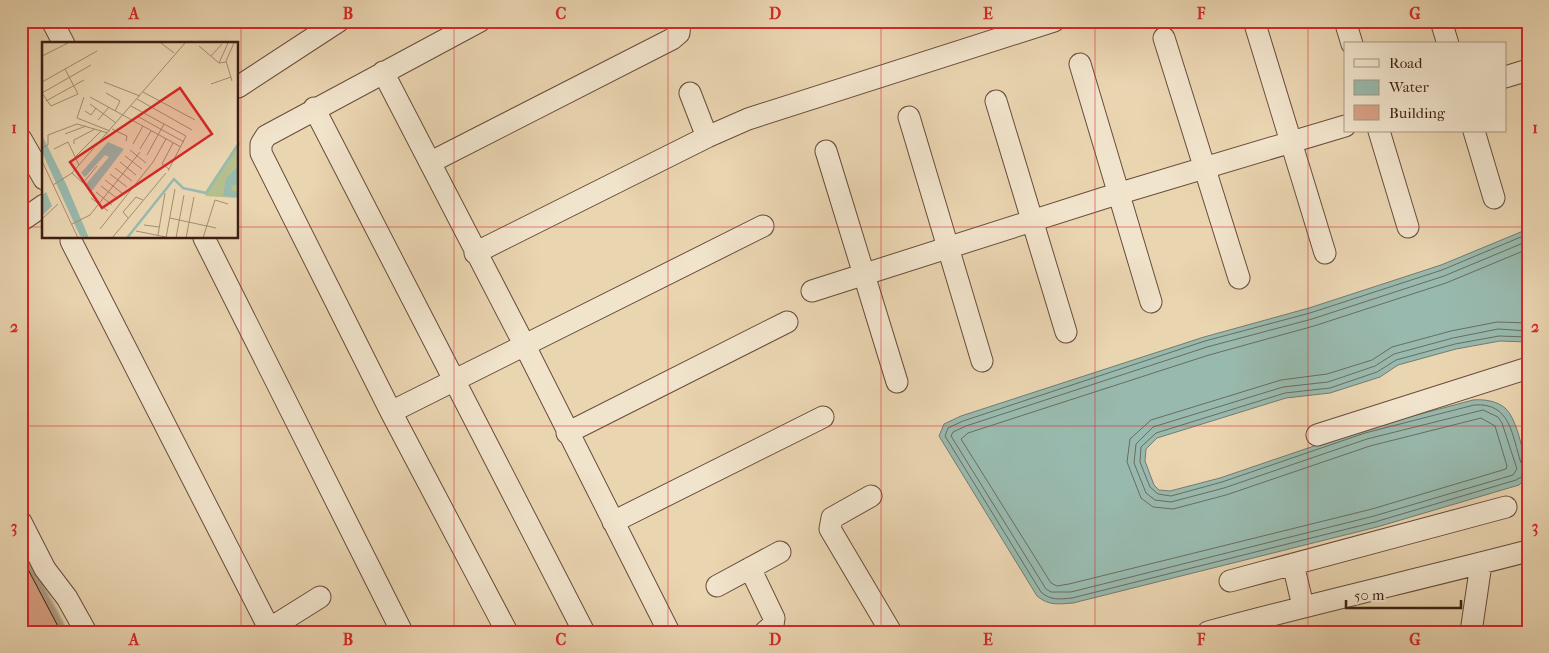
<svg xmlns="http://www.w3.org/2000/svg" width="1549" height="653" viewBox="0 0 1549 653" font-family="'IM FELL French Canon',serif">
<style>
.water{fill:#98b9ad;stroke:#747b6f}
.lines{fill:none;stroke-linecap:round;stroke-linejoin:round}
.shore{stroke:#6b6c60;stroke-width:1}
.building{fill:#d9a185;stroke:#3e1e12;filter:url(#shadow)}
.minor-casing{stroke:#694c3a;stroke-width:23}
.minor{stroke:#f1e4cc;stroke-width:21}
.grid{fill:none;stroke:#d62828;stroke-width:1;stroke-opacity:0.55}
.inset-river{fill:none;stroke:#98b9ad;stroke-width:2.5}
.inset-road{fill:none;stroke:#a58c71;stroke-width:1}
.view{fill:#d62828;fill-opacity:0.15;stroke:#d62828;stroke-width:2.5}
.inset-edge{fill:none;stroke:#3e1e12;stroke-width:2.5}
.neatline{fill:none;stroke:#d62828;stroke-width:2}
.grid-label{font-size:16px;text-anchor:middle;font-weight:bold;fill:#d62828}
</style>
<defs>
<filter id="shadow"><feDropShadow dx="4.5" dy="-4.5" stdDeviation="1" flood-color="#0004"/></filter>
</defs>
<rect width="100%" height="100%" fill="#ead5b1"/>
<filter id="stains"><feTurbulence type="fractalNoise" baseFrequency=".004" numOctaves="4"/><feColorMatrix values="0 0 0 0 .2 0 0 0 0 .09 0 0 0 0 .02 0 0 0 .5 -.17"/></filter>
<radialGradient id="worn" r=".72"><stop offset=".6" stop-color="#630" stop-opacity="0"/><stop offset="1" stop-color="#630" stop-opacity=".3"/></radialGradient>
<!-- water -->
<path class="water" d="M1528,229V342L1500,341L1456,349L1398,365L1380,377L1330,393L1286,398L1157,438L1146,449L1145,461L1154,485L1159,490L1170,491L1220,478L1364,429L1473,400C1484,399 1497,401 1505,408C1518,419 1526,462 1526,478L1519,485L1377,527L1073,603C1058,604 1049,606 1037,596L939,436L944,424L961,416L1204,337L1309,308L1441,265Z"/>
<g class="lines">
<!-- shore -->
<path class="shore" d="M1528,234L1442,270L1310,313L1205,341L963,421L948,428L945,436L1041,592C1051,601 1060,599 1072,598L1375,522L1516,480L1528,473
M1528,241L1444,276L1312,319L1207,347L966,426L953,432L951,436L1046,589L1051,592H1071L1374,516L1513,475L1517,469L1502,423L1498,417L1483,410L1367,439L1224,488L1171,502L1155,500L1146,493L1134,463L1136,444L1153,427L1283,387L1328,382L1375,366L1394,354L1453,338L1498,329L1528,331
M1528,249L1446,283L1314,326L1209,355L968,433L961,439L1051,583L1057,586L1069,584L1372,509L1506,469L1507,466L1495,426L1481,418L1370,446L1226,495L1173,509L1153,507L1141,498L1127,462L1130,439L1151,420L1281,380L1327,374L1372,360L1392,347L1451,331L1497,322L1528,323
M1528,337L1499,336L1455,344L1396,360L1377,372L1330,388L1285,393L1156,433L1141,447L1140,462L1150,487L1158,494L1171,496L1222,482L1365,433L1474,405C1511,402 1512,436 1521,463L1528,467"/>
</g>
<!-- building -->
<path class="building" d="M21,556L61,632H21Z"/>
<g class="lines">
<defs>
<path id="minor" d="M52,21L64,44
M480,21L266,136L261,144V153L391,412L507,632
M1254,21L1325,253
M1345,21L1352,44
M1441,21L1448,44
M1164,38L1239,278
M1080,64L1151,302
M383,72L525,346L669,632
M1505,77L1528,70
M238,87L339,21
M690,93L707,137
M996,101L1066,332
M314,108L584,632
M909,117L982,361
M1379,131L1408,227
M1474,131L1494,198
M21,139L44,179
M826,151L897,382
M431,162L672,39L679,33L680,21
M21,221L44,205
M204,238L402,632
M71,241L271,632
M475,253L707,137L748,119L1054,21
M812,291L1104,198L1345,126
M391,412L763,226
M567,433L787,322
M1317,435L1528,368
M871,496L832,518L830,529L891,632
M21,522L45,569L67,598L86,632
M613,522L823,417
M1293,564L1303,606
M750,568L774,618L773,625L765,632
M1230,581L1506,507
M717,586L780,552
M269,629L320,597
M1208,632C1314,603 1421,579 1528,551
M1471,632L1481,564"/>
</defs>
<!-- minor casing -->
<use href="#minor" class="minor-casing"/>
<!-- minor -->
<use href="#minor" class="minor"/>
</g>
<!-- grid -->
<path class="grid" d="M241,21V632M454,21V632M668,21V632M881,21V632M1095,21V632M1308,21V632M21,227H44M238,227H1528M21,426H1528"/>
<!-- overview -->
<g transform="translate(42 42)">
<rect width="196" height="196" fill="#ead5b1"/>
<path d="M196,102V156L163,154L171,142Z" fill="#b5be8d"/>
<path d="M0,93L25,144L47,196L38,194L0,110ZM66,100L82,107L49,150L44,142L67,115L63,113L43,135L39,131ZM196,124V142L189,144L190,149H196V155L181,154L184,137ZM4,150L10,164L0,174V153Z" fill="#98b9ad"/>
<path class="inset-river" d="M85,196L132,137L141,146L164,151L197,101"/>
<path class="inset-road" d="M119,1L132,11M157,4L177,21L184,20M0,14L26,1M169,14L180,2M177,21L186,1M190,39L184,19L192,1M0,40L55,9M62,40L98,54M169,42L189,35M101,50L153,78M0,51L9,64L36,52L23,27M0,51L49,23M64,51L78,59L73,69M42,55L35,76L68,89M48,55L139,105M95,57L150,88M4,59L42,38M48,62L74,81M89,64L144,94L126,129M43,69L49,73L54,66M95,74L142,100M56,78L67,65M70,87L85,94L84,99M23,92L44,84M32,102V98L53,87M91,102L101,84M0,106L6,103V93L35,82L66,91M12,107L26,100L37,123M98,107L109,89M88,108L104,121M105,113L122,82M83,114L100,127M33,115L59,89M0,119L36,196M78,120L94,133M73,126L90,139M127,127L120,122L131,101M30,131L41,141L55,124M68,132L85,145M63,138L80,151M11,143L30,131L143,1M59,144L76,157M54,150L70,163M49,156L66,169M86,176L81,170L94,155L101,158M128,176L174,186M0,177L16,162M30,182L48,173L98,110M102,183L117,185M58,187L111,120L124,97M94,189L124,195M116,193L123,151M70,196L124,131M124,196L133,147M134,196L142,153M144,196L152,155M161,196L173,158L186,162"/>
<path class="view" d="M138,46L170,92L60,166L28,120Z"/>
<rect width="196" height="196" class="inset-edge"/>
</g>
<!-- margin -->
<rect width="1549" height="653" fill="none" stroke="#ead5b1" stroke-width="55"/>
<!-- legend -->
<rect x="1344" y="42" width="162" height="90" fill="#f1e4cc" stroke="#a99582"/>
<rect x="1354" y="59" width="25" height="8" fill="#f1e4cc" stroke="#a99582"/>
<text x="1389" y="68" font-size="15" fill="#3e1e12">Road</text>
<rect x="1354" y="80" width="25" height="15" fill="#98b9ad" stroke="#a99582"/>
<text x="1389" y="92" font-size="15" fill="#3e1e12">Water</text>
<rect x="1354" y="105" width="25" height="15" fill="#d9a185" stroke="#a99582"/>
<text x="1389" y="118" font-size="15" fill="#3e1e12">Building</text>
<!-- scale -->
<path d="M1346 600v8h115v-8" fill="none" stroke="#3e1e12" stroke-width="2.5"/>
<text x="1354" y="600" font-size="15" fill="#3e1e12" stroke="#f1e4cc" stroke-width="4" paint-order="stroke">50 m</text>
<rect x="28" y="28" width="1494" height="598" class="neatline"/>
<g class="grid-label">
<text x="134" y="19">A</text>
<text x="348" y="19">B</text>
<text x="561" y="19">C</text>
<text x="775" y="19">D</text>
<text x="988" y="19">E</text>
<text x="1201" y="19">F</text>
<text x="1415" y="19">G</text>
<text x="14" y="133">1</text>
<text x="1535" y="133">1</text>
<text x="14" y="332">2</text>
<text x="1535" y="332">2</text>
<text x="14" y="532">3</text>
<text x="1535" y="532">3</text>
<text x="134" y="645">A</text>
<text x="348" y="645">B</text>
<text x="561" y="645">C</text>
<text x="775" y="645">D</text>
<text x="988" y="645">E</text>
<text x="1201" y="645">F</text>
<text x="1415" y="645">G</text>
</g>
<rect width="100%" height="100%" filter="url(#stains)"/>
<rect width="100%" height="100%" fill="url(#worn)"/>
</svg>
